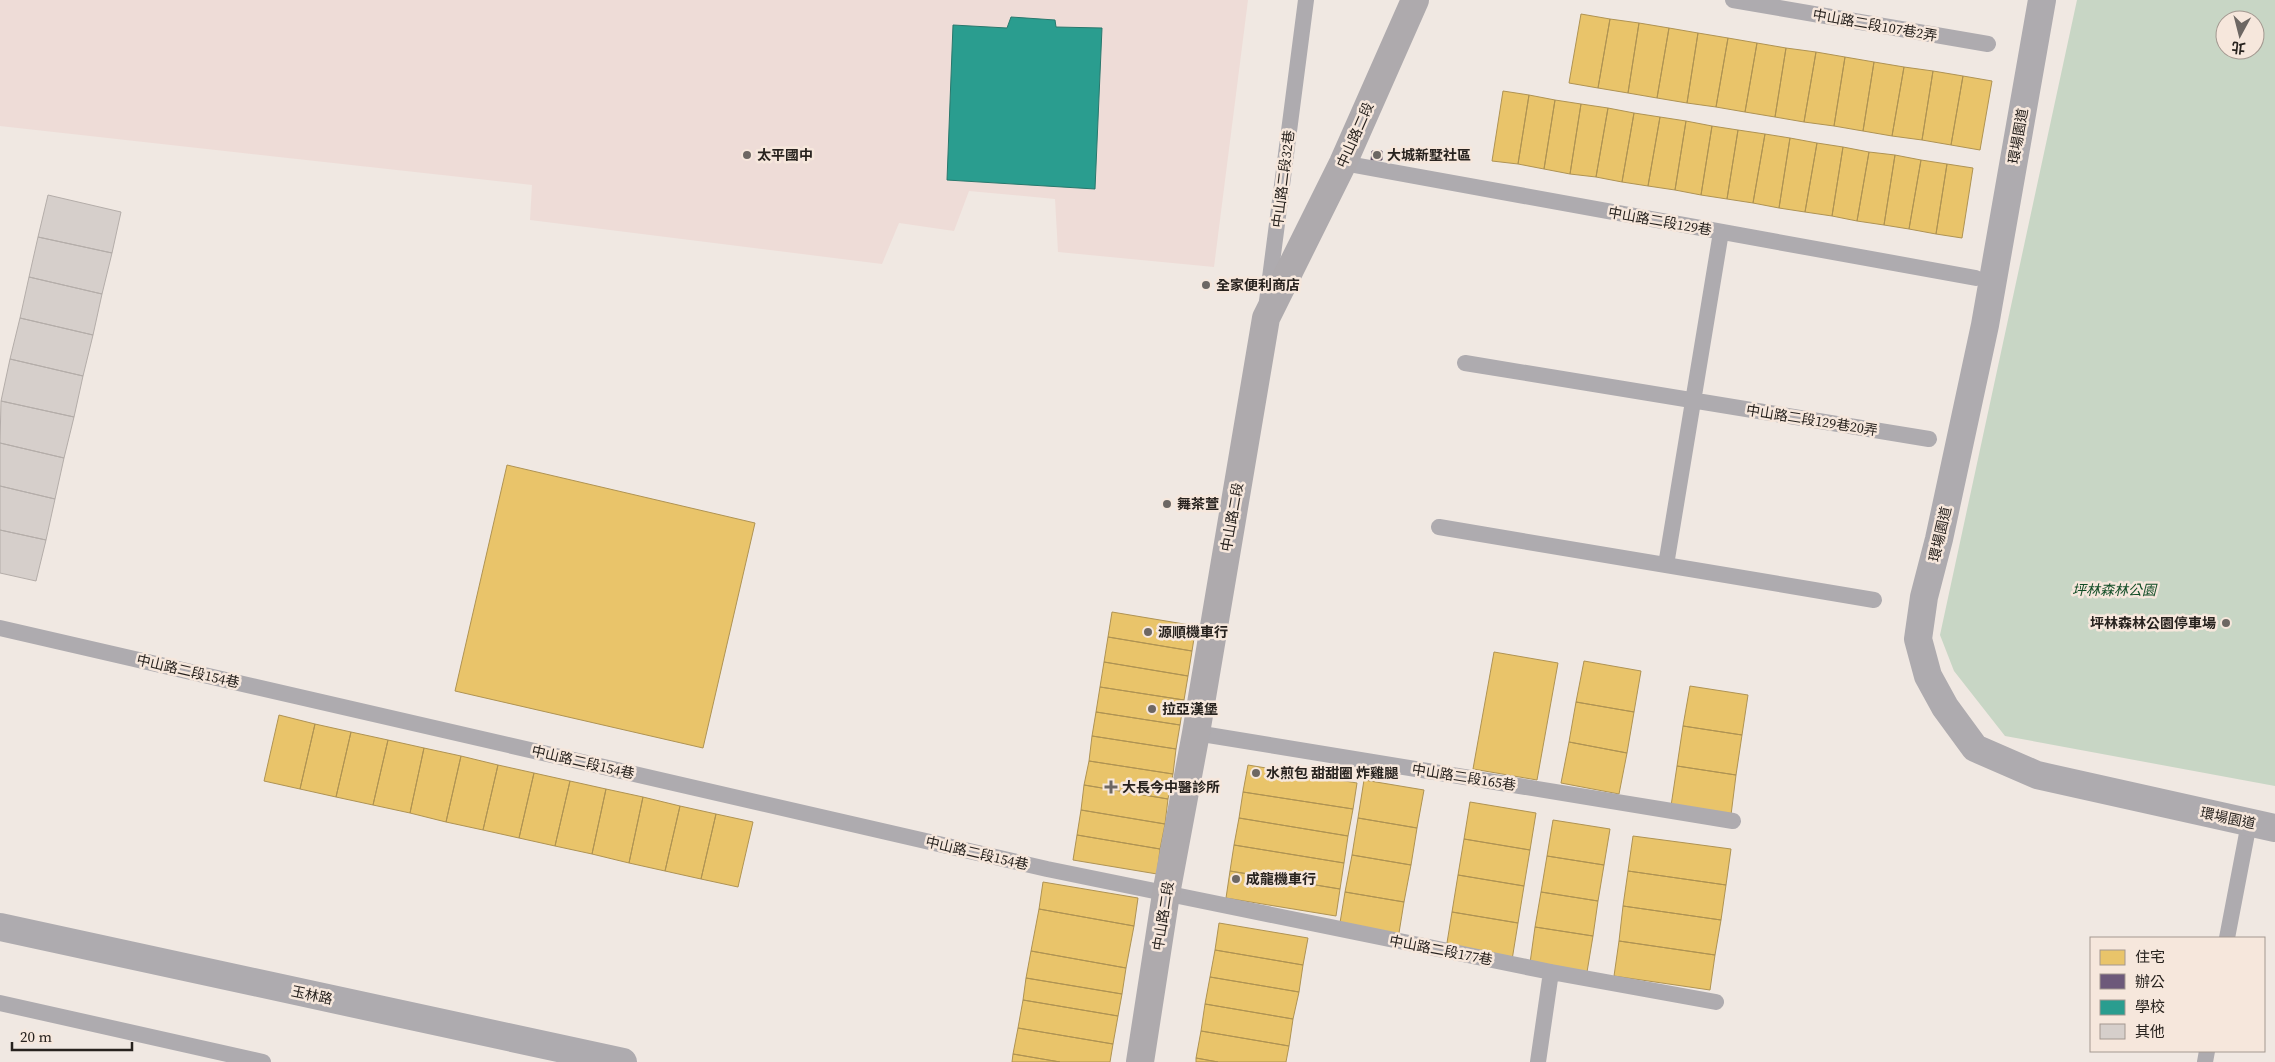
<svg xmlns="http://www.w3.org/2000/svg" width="2275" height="1062" viewBox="0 0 2275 1062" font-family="'Source Serif 4','Noto Sans TC',serif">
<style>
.education{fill:#eedcd7}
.green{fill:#c8d6c5;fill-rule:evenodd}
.homes{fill:#e9c46a;stroke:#af9353}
.offices{fill:#6d597a;stroke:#58485e}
.schools{fill:#2a9d8f;stroke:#29786d}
.building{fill:#d6cfcb;stroke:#b4ada9}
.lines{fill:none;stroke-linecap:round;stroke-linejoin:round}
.lane{stroke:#aeabaf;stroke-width:16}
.street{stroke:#aeabaf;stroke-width:28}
.secondary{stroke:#aeaaad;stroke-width:28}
.poi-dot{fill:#6d6763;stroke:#f6e7dc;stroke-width:2}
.labels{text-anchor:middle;stroke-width:5;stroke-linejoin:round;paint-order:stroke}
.street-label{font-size:14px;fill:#27221e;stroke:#f6e7dc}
.poi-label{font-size:14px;font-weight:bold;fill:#27221e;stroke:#f6e7dc;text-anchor:start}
.park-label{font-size:14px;font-style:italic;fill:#124d26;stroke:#f6e7dc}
</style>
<rect width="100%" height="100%" fill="#f0e8e2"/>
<!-- education -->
<path class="education" d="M0,0H1248L1214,267L1058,252L1055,199L969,191L954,231L899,223L882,264L530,220L532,185L0,126Z"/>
<!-- green -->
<path class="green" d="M2077,0H2275V786L2005,736L1954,671L1940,635ZM2225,20H2255V50H2225Z"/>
<!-- homes -->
<path class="homes" d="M1581,14L1610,19L1598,88L1569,83Z
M1610,19L1639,23L1628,93L1598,88Z
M1639,23L1669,28L1657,98L1628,93Z
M1669,28L1698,33L1687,103L1657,98Z
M1698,33L1728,38L1716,107L1687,103Z
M1728,38L1757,43L1745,112L1716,107Z
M1757,43L1786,48L1775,117L1745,112Z
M1786,48L1816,52L1804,122L1775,117Z
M1816,52L1845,57L1834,126L1804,122Z
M1845,57L1874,62L1863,131L1834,126Z
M1874,62L1904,67L1892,136L1863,131Z
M1904,67L1933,71L1922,140L1892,136Z
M1933,71L1963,76L1951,145L1922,140Z
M1963,76L1992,81L1980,150L1951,145Z
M1503,91L1529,95L1518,164L1492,161Z
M1529,95L1555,100L1544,169L1518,164Z
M1555,100L1581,104L1570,174L1544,169Z
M1581,104L1608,108L1596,177L1570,174Z
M1608,108L1634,113L1622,182L1596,177Z
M1634,113L1660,117L1648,186L1622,182Z
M1660,117L1686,121L1675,190L1648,186Z
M1686,121L1712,126L1701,195L1675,190Z
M1712,126L1738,130L1727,199L1701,195Z
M1738,130L1765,134L1753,203L1727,199Z
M1765,134L1790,138L1779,208L1753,203Z
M1790,138L1817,143L1805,212L1779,208Z
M1817,143L1843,147L1832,216L1805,212Z
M1843,147L1869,152L1857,221L1832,216Z
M1869,152L1895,155L1884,225L1857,221Z
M1895,155L1921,160L1909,229L1884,225Z
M1921,160L1947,164L1936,234L1909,229Z
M1947,164L1973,168L1962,238L1936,234Z
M507,465L755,523L703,748L455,691Z
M1112,612L1196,626L1192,651L1108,637Z
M1108,637L1192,651L1188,676L1104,662Z
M1494,652L1558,663L1537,780L1473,769Z
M1584,661L1641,671L1634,712L1576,702Z
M1104,662L1188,676L1184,700L1100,687Z
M1690,686L1748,695L1742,735L1683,726Z
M1100,687L1184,700L1180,725L1096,712Z
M1576,702L1634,712L1627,753L1569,742Z
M1096,712L1180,725L1176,749L1092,736Z
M279,715L315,724L300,789L264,781Z
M315,724L351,732L336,797L300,789Z
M1683,726L1742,735L1736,775L1677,766Z
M351,732L388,740L373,805L336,797Z
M1092,736L1176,749L1173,774L1089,761Z
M388,740L424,748L410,813L373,805Z
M1569,742L1627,753L1619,794L1561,783Z
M424,748L461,756L446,822L410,813Z
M461,756L498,765L483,830L446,822Z
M1089,761L1173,774L1168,799L1084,785Z
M498,765L534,773L519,838L483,830Z
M1248,765L1357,783L1353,809L1243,792Z
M1677,766L1736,775L1731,815L1671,806Z
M534,773L570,781L555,846L519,838Z
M1364,780L1424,790L1417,828L1358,818Z
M570,781L606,789L592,854L555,846Z
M1084,785L1168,799L1165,824L1081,810Z
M606,789L643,797L629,863L592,854Z
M1243,792L1353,809L1348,836L1239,818Z
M643,797L680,806L665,871L629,863Z
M1470,802L1536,813L1530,850L1464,839Z
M680,806L716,814L701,879L665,871Z
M1081,810L1165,824L1160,849L1077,835Z
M716,814L753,822L738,887L701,879Z
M1239,818L1348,836L1344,863L1234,845Z
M1358,818L1417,828L1411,865L1352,855Z
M1553,820L1610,829L1604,865L1547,856Z
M1077,835L1160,849L1157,874L1073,860Z
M1633,836L1731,849L1726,885L1628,871Z
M1464,839L1530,850L1524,886L1458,875Z
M1234,845L1344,863L1340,889L1230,871Z
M1352,855L1411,865L1404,902L1345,892Z
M1547,856L1604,865L1598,901L1541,892Z
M1230,871L1340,889L1336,916L1226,898Z
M1628,871L1726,885L1721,920L1623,906Z
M1458,875L1524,886L1518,923L1452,912Z
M1043,882L1138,898L1134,926L1039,909Z
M1345,892L1404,902L1398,939L1339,929Z
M1541,892L1598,901L1593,936L1535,927Z
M1623,906L1721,920L1715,955L1619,941Z
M1039,909L1134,926L1126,968L1031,951Z
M1452,912L1518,923L1512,960L1446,949Z
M1219,923L1308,938L1303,965L1215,950Z
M1535,927L1593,936L1587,972L1530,963Z
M1619,941L1715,955L1710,990L1614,976Z
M1215,950L1303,965L1299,992L1210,977Z
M1031,951L1126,968L1122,994L1026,978Z
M1210,977L1299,992L1293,1019L1205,1004Z
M1026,978L1122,994L1118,1016L1023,1000Z
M1023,1000L1118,1016L1113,1044L1018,1028Z
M1205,1004L1293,1019L1289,1046L1201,1031Z
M1018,1028L1113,1044L1110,1062H1060L1013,1054Z
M1201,1031L1289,1046L1286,1062H1218L1196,1058Z
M1013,1054L1060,1062H1012Z
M1196,1058L1218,1062H1196Z"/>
<!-- offices -->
<path class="offices" d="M1372,151H1382V160H1371Z"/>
<!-- schools -->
<path class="schools" d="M1011,17L1055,20L1056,27L1102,28L1095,189L947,180L953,25L1007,28Z"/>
<!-- building -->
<path class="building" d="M48,195L121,212L112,253L38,237Z
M38,237L112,253L102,294L29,277Z
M29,277L102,294L93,335L20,318Z
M20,318L93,335L83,376L10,359Z
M10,359L83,376L74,417L1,401Z
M1,401L74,417L64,458L0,443Z
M0,443L64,458L55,499L0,486Z
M0,486L55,499L46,540L0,530Z
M0,530L46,540L36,581L0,573Z"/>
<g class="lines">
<!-- lane -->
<path class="lane" d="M1733,0L1988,44
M1343,163L1976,278
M1267,301L1306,0
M1465,363L1929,439
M1439,527L1874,600
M1666,565L1721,232
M0,628L1047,869L1551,972L1716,1002
M1196,733L1733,821
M2227,938L2249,823
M0,1003L263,1062
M1538,1062L1551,972
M2205,1062L2207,1051"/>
<!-- street -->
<path class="street" d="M2042,0L1985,325L1939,539L1924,597L1918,639L1928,676L1945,707L1975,748L2037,775L2275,828
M0,927L623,1062"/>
<!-- secondary -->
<path class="secondary" d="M1140,1062L1166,894L1196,733L1266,318L1343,163L1415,0"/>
</g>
<!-- markers -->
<g class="poi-dot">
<circle cx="747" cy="155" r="5"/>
<circle cx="1377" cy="155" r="5"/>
<circle cx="1206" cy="285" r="5"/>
<circle cx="1167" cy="504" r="5"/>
<circle cx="2226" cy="623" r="5"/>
<circle cx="1148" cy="632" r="5"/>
<circle cx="1152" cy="709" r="5"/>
<circle cx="1256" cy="773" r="5"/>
<path d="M1108.5 779.5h5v5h5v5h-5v5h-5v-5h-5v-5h5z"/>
<circle cx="1236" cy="879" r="5"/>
</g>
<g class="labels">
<!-- street labels -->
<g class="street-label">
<text transform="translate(1875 25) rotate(10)" y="5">中山路二段107巷2弄</text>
<text transform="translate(1355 135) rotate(-66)" y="5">中山路二段</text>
<text transform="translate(2018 136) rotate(-80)" y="5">環場園道</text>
<text transform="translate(1283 179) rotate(-83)" y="5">中山路二段32巷</text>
<text transform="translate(1660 221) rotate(10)" y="5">中山路二段129巷</text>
<text transform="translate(1812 420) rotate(9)" y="5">中山路二段129巷20弄</text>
<text transform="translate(1232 517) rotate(-80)" y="5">中山路二段</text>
<text transform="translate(1940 534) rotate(-77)" y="5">環場園道</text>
<text transform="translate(188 671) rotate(13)" y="5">中山路二段154巷</text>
<text transform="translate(583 762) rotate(13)" y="5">中山路二段154巷</text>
<text transform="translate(1464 777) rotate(9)" y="5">中山路二段165巷</text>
<text transform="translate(2228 818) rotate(12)" y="5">環場園道</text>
<text transform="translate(977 853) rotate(13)" y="5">中山路二段154巷</text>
<text transform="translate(1163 916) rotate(-81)" y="5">中山路二段</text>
<text transform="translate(1441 950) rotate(11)" y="5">中山路二段177巷</text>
<text transform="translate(312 995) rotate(12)" y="5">玉林路</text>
</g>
<!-- poi labels -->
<g class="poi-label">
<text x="757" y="160">太平國中</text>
<text x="1387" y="160">大城新墅社區</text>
<text x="1216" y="290">全家便利商店</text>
<text x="1177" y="509">舞茶萱</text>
<text x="2216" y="628" text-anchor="end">坪林森林公園停車場</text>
<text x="1158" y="637">源順機車行</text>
<text x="1162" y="714">拉亞漢堡</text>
<text x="1266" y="778">水煎包 甜甜圈 炸雞腿</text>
<text x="1122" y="792">大長今中醫診所</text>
<text x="1246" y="884">成龍機車行</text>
</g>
<!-- park labels -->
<g class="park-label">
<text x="2114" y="595">坪林森林公園</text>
</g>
</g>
<!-- legend -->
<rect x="2090" y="937" width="175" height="115" fill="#f6e7dc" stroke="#a39890"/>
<rect x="2100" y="950" width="25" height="15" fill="#e9c46a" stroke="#a39890"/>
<text x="2135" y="962" font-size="15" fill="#27221e">住宅</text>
<rect x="2100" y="974" width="25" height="15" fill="#6d597a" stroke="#a39890"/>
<text x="2135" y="987" font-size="15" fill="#27221e">辦公</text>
<rect x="2100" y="1000" width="25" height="15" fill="#2a9d8f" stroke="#a39890"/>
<text x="2135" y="1012" font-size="15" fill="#27221e">學校</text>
<rect x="2100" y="1024" width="25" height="15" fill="#d6cfcb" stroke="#a39890"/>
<text x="2135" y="1037" font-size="15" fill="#27221e">其他</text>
<!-- north arrow -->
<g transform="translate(2240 35) rotate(187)"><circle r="24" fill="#f6e7dc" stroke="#a39890"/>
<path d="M0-4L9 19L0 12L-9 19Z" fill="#6d6763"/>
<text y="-8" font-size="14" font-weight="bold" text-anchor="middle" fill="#27221e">北</text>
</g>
<!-- scale -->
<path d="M12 1042v8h120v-8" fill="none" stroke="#27221e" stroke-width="2.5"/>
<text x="20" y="1042" font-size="15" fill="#27221e" stroke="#f6e7dc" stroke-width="4" paint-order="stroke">20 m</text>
</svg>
